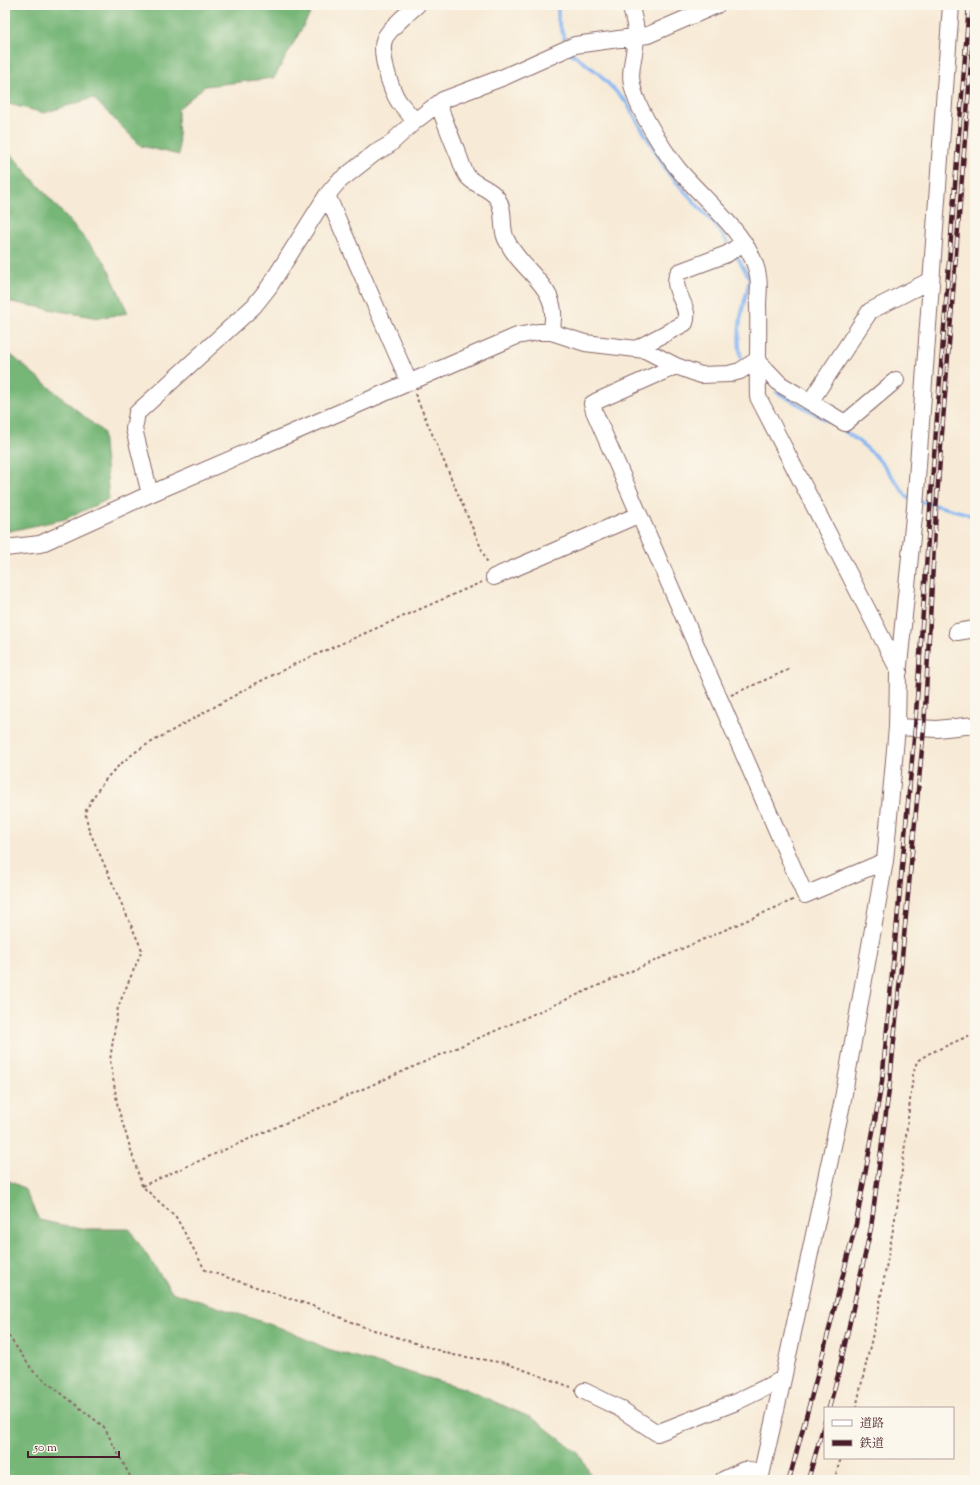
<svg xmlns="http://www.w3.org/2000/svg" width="980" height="1485" viewBox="0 0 980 1485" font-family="'Sorts Mill Goudy','Noto Serif JP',serif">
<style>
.forest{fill:#76b677;stroke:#606a51}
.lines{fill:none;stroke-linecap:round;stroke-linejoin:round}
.stream{stroke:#85b6f1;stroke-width:3.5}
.minor-casing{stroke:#876667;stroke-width:18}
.path{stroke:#876667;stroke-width:2;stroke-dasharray:3 3;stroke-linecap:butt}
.minor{stroke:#fff;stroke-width:16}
.rail-casing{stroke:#4a1f2b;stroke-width:4.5}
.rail{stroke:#fbf7ec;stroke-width:3;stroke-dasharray:9;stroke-linecap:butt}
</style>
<rect width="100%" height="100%" fill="#fbf7ec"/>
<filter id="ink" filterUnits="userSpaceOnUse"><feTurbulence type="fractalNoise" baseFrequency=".025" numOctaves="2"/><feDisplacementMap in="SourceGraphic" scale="8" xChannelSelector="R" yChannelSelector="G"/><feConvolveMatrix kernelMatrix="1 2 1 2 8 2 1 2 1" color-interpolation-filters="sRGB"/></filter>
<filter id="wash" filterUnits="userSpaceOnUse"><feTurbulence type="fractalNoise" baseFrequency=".012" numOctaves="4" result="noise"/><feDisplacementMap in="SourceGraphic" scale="16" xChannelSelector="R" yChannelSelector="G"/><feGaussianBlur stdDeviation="0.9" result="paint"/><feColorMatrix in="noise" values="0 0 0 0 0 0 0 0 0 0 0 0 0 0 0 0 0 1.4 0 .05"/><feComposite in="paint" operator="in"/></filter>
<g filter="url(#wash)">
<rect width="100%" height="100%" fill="#f7ead6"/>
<!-- forest -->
<path class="forest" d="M5,5H315L274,78L205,86L178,109L179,155L141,146L93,98L44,113L5,103Z
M5,153L11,154L105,262L128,313L98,318L5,301Z
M5,350L103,432L109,499L65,519L5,532Z
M5,1179L24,1188L39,1220L81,1229H129L172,1292L281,1328L328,1349L463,1388L534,1419L579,1454L593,1479L5,1480Z"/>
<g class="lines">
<!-- stream -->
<path class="stream" d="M558,5V20L567,45
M570,52L598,73L626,102L669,174L716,226L730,246
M735,253L750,279C743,307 735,329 741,358
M777,392C807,410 846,428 871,452C886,465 896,483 908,498L911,499
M919,501L965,513L975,518"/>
</g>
</g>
<g filter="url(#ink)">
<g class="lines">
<defs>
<path id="minor" d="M630,5C633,15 637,27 636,38C634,66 625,73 638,103C647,123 665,153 679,170C703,199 752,237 758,276C760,285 758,296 758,306C759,336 757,366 758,397L899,671
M438,104C445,121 451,138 458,154C461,161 463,171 468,177C476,186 490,188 497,198C506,211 500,226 506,239C523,276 563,285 551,332
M415,121C410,115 404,108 399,102C391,90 377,49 386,36C394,24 406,15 417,5
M636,349L685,323C692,306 668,289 679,272L727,254L743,243
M757,360L780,384L845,423L896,380
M676,366L597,401L592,404L594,411L805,895L885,861
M409,382L327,195L338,182L375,153L389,145L415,121L443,100L504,77L575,45L648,35L717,5
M810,402L870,311L931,280
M150,494L134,429L137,413L254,306L269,287L327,195
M5,548L40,544L150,494L517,336L538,332H551L585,343L645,350L676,366L701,375L729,374L740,371L757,360
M494,577L638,515
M957,632L975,629
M897,727L937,729L975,725
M584,1391L619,1408L657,1433L736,1402L783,1379
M723,1480L744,1470L761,1473
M760,1480L783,1379L842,1104L885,861L897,727L898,675L915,507L951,5"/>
</defs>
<!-- minor casing -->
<use href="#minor" class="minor-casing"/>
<!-- path -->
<path class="path" d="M975,252L972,293L975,309
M415,394L488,564
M482,582L297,663L255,684L141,748C113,768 101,782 85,812L89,830L142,950L118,1007L110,1060L118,1108L142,1186L176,1217L205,1270L313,1306L361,1326L453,1355L505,1363L571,1387
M731,695L790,669
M142,1186L793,900
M5,1331L33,1371L104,1427L132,1480
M856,1408L879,1307L899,1196L913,1075L917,1061L928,1054L975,1033
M834,1480L841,1458"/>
<!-- minor -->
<use href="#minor" class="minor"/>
<defs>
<path id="rail" d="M829,1408L838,1375L871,1228L890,1082L924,728L936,510L975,11
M789,1480L820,1365L856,1224L882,1082L915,728L931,495L969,5
M808,1480L825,1421"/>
</defs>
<!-- rail casing -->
<use href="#rail" class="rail-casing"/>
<!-- rail -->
<use href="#rail" class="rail"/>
</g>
</g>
<!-- margin -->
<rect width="980" height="1485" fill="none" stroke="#fbf7ec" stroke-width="20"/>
<!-- legend -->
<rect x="824" y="1407" width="130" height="52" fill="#fbf7ec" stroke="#b4a19f"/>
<rect x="832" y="1420" width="20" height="6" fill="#ffffff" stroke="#b4a19f"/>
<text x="860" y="1427" font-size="12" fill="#4a1f2b">道路</text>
<rect x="832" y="1440" width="20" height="6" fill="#4a1f2b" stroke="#b4a19f"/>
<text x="860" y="1447" font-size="12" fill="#4a1f2b">鉄道</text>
<!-- scale -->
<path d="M28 1451v6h91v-6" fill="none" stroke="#4a1f2b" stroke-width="2"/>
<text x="34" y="1451" font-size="12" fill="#4a1f2b" stroke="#fbf7ec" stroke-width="3" paint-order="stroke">50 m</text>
</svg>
